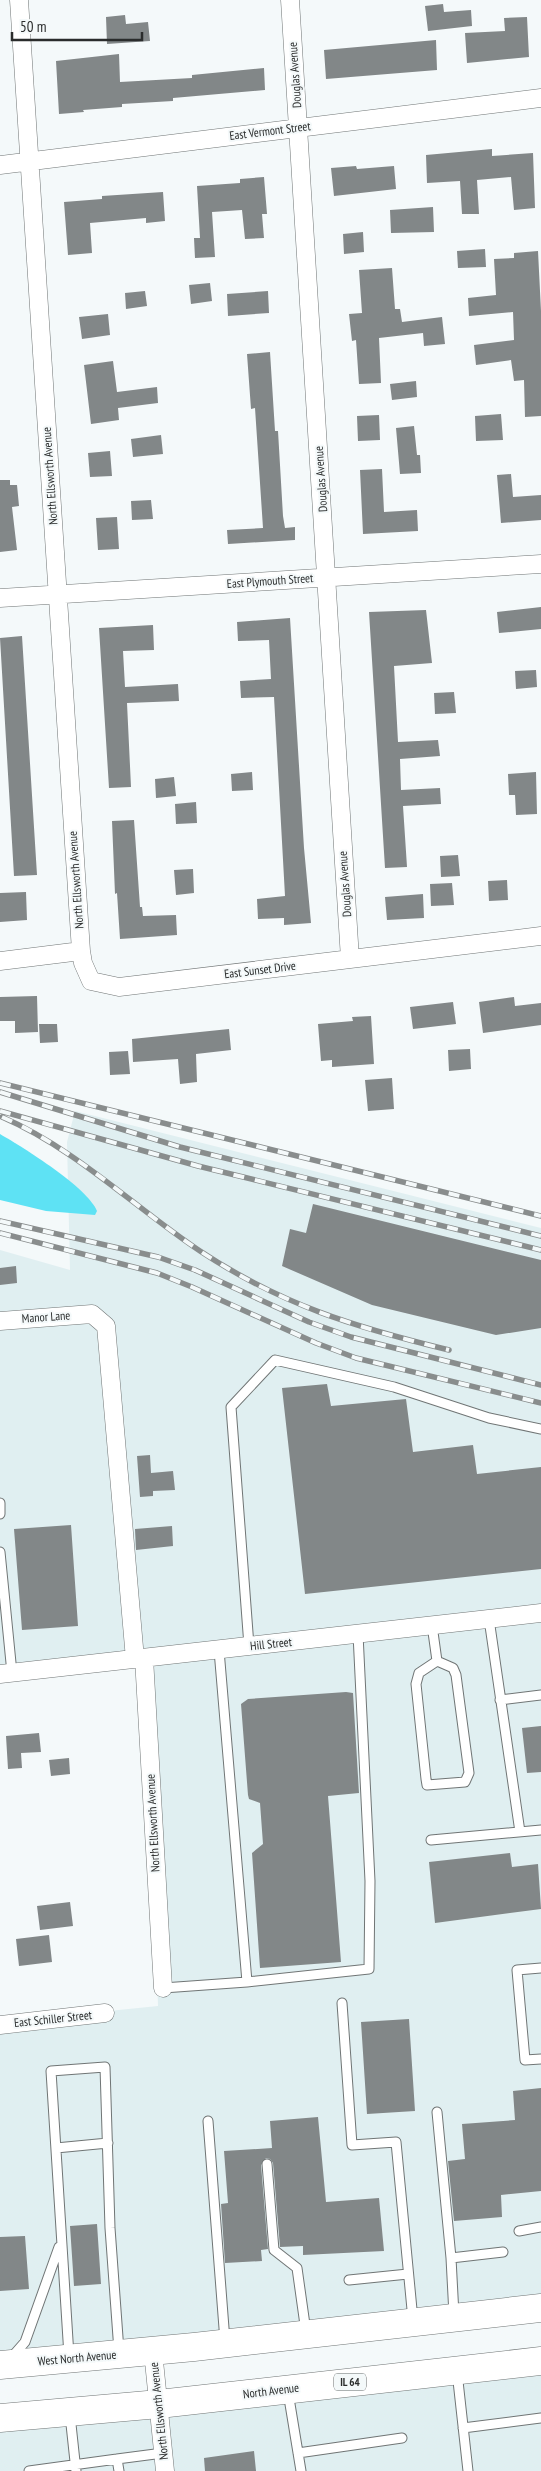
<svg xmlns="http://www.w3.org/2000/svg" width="541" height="2471" viewBox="0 0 541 2471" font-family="'PT Sans Narrow',sans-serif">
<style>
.built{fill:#e0eff1}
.water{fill:#5ee2f4}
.building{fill:#828788}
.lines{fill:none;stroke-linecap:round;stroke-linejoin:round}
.lane-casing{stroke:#707575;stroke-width:11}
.street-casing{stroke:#707575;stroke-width:19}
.primary-casing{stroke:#707575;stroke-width:29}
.lane{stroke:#fff;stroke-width:9}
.street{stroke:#fff;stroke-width:18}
.primary{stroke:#fff;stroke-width:28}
.rail-casing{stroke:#898d8d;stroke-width:5.5}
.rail{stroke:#f4f9fa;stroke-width:4;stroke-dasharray:11;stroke-linecap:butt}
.labels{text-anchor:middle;stroke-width:4;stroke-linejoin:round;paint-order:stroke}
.shield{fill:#f4f9fa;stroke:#676a6a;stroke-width:1}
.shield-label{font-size:11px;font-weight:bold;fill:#2a2c2c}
.street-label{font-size:12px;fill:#2a2c2c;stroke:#f4f9fa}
</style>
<rect width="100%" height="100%" fill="#f4f9fa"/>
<!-- built -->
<path class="built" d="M75,1111L541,1228V2303L0,2361V2022L158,2006L147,1652L0,1668V1250L70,1270L67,1142Z
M541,2366V2471H172L166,2411Z
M154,2410L160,2471H0V2422Z"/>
<!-- water -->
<path class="water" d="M0,1134C24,1148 87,1187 97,1211L95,1215L46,1211L0,1200Z"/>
<!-- building -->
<path class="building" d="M443,4L444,12L471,10L472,26L428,31L425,6Z
M125,15L126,24L148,22L150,41L107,44L106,17Z
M527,17L529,57L467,63L465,33L505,31L504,18Z
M436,40L437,70L326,79L324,50Z
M119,54L120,82L192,78V75L264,68L265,90L173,98V101L122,104V107L83,110L84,112L59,114L56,61Z
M492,149V156L533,153L535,208L514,210L511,177L477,180L479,214H462L460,181L427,183L426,155Z
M356,166L357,169L394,166L396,189L334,196L331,168Z
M264,177L267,214H262L264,238L245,239L242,210L212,212L215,257L195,258L194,238H200L197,186L240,183V179Z
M163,192L165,221L146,223V218L90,223L92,253L68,255L64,202L102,199V196Z
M433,207L434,232L391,233L390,210Z
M363,232L364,252L344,254L343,234Z
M485,249L486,267L458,268L457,251Z
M538,251L541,311V416L525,417L524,380L514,381L511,360L476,365L474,345L514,340L513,312L469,316L468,298L496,295L494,259L514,258V253Z
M392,268L395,309H400L402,322L442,317L445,344L424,346L423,333L379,338L381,383L359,384L356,340L352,341L349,314L362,313L359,270Z
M210,283L212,301L191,304L189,285Z
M145,291L147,306L126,309L125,293Z
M268,291L269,313L228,316L227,294Z
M108,314L110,335L82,339L79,317Z
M270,352L275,431H278L283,516L285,528L295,527V540L228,544L227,530L263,528L255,408L251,409L247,354Z
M113,361L117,392L157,387L158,403L118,408L119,420L91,424L84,365Z
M416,381L417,397L392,400L390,384Z
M501,414L503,440L476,441L475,416Z
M379,415L380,440L358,441L357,416Z
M414,426L417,455H420L421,473L400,474L396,428Z
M161,435L163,454L133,457L131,439Z
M110,451L112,476L90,477L88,453Z
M382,469L384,512L417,510L418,531L363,534L360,470Z
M511,474L513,497L541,495V520L501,523L497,475Z
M0,480H10V485H17L19,506L12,507L17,550L0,552Z
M151,500L153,519L132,520L131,501Z
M117,517L119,549L98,550L96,518Z
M541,607V629L499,633L497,612Z
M426,610L432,663L394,666L398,742L438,740L440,756L400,759L401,790L440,788L441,804L403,806L407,867L385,868L369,612Z
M290,618L304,848L311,923L284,925V918L258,919L257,899L285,896L274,697L241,698L240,681L271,679L269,640L238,641L237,622Z
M153,625L154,650L123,651L125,687L178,684L179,701L127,703L131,787L109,788L99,628Z
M22,636L37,875L14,876L0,638Z
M536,670L537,687L516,689L515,671Z
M454,692L456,713L435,714L434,693Z
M252,772L253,790L232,791L231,774Z
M536,772L537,814L516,815L515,795H509L508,774Z
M174,777L176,796L156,798L155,779Z
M196,802L197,823L176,824L175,804Z
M134,820L140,907H142L143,916L176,915L177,935L120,939L117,893L115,894L112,821Z
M458,855L460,876L441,877L440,856Z
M193,869L194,893L176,895L174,870Z
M507,880L508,900L489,901L488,881Z
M452,883L454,905L431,906L430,884Z
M26,892L27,920L0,922V893Z
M423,894L424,918L387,920L385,897Z
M37,996L38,1032L15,1033V1021H0V997Z
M514,997L515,1006L541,1003V1025L483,1033L479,1002Z
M453,1002L456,1024L413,1029L410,1007Z
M371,1016L374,1064L332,1067V1060L321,1061L318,1024L353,1021L352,1017Z
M39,1024H57L58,1042L40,1043Z
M229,1029L231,1050L196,1054L197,1082L180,1084L178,1059L133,1062L132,1039Z
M470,1049L471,1069L449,1071L448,1050Z
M128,1051L130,1074L110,1075L109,1052Z
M392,1078L394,1109L368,1111L365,1080Z
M313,1204L541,1260V1328L496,1335L372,1305L282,1266L290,1229L306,1233Z
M16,1266L17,1283L0,1285V1268Z
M327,1384L331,1406L406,1399L413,1452L473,1445L477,1474L541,1467V1569L305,1594L282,1388Z
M150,1455L151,1473L173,1471L175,1490L153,1491V1496L140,1497L137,1456Z
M71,1525L78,1626L22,1630L14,1529Z
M172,1526L173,1546L136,1550L135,1529Z
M346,1692L353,1693L359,1793L328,1796L341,1962L260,1968L252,1853L263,1844L260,1803L249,1799L248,1795L241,1704L248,1699Z
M541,1726V1772L527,1773L522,1728Z
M39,1733L41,1752L21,1753L22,1768L8,1769L6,1736Z
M69,1758L70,1774L51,1776L49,1760Z
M510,1853L512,1867L538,1864L541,1909L435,1923L429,1862Z
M70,1902L73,1926L40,1930L37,1906Z
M49,1935L52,1962L19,1966L16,1939Z
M409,2019L415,2111L367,2114L361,2022Z
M541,2088V2191L501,2195L502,2217L454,2221L448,2161L465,2159L462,2124L515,2120L513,2091Z
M318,2117L326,2202L379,2198L384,2251L303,2255V2246L280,2247L273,2163L270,2159L266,2158L261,2165L268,2249L261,2250L262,2261L225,2263L221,2204L228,2203L224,2151L272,2148L270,2121Z
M97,2224L101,2284L74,2286L70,2226Z
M25,2236L29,2289L0,2291V2237Z
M254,2451L256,2471H205L204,2458Z"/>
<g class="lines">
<defs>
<path id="lane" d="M0,1503V1514
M0,1552L12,1673
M489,1619L520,1832
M432,1625L437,1661
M249,1646L231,1407L275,1360L394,1387L489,1418L541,1429
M219,1650L247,1982L369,1969L370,1881L358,1634
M437,1661L453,1668L456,1675L469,1773L465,1782L427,1785L426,1779L416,1684L419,1673Z
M500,1700L541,1695
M431,1840L541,1830
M541,1968L517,1970L525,2060L541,2059
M163,1988L247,1982
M342,2003L352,2145L396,2142L413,2320
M437,2112L451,2258L454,2315
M208,2121L225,2341
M56,2148L108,2143
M267,2164L274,2250L297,2268L306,2332
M519,2231L541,2227
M451,2258L503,2252
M349,2280L408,2274
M69,2356L51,2071L105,2067L110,2228L119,2351
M11,2358L25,2342L59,2247
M457,2372L468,2471
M288,2392L301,2471
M70,2415L76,2471
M463,2428L541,2418
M298,2453L402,2438
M29,2471L117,2459
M119,2471L117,2459L163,2453"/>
<path id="street" d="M19,0L81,951L83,963L91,981L119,987L541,936
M290,0L350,959
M0,165L541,98
M0,598L541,564
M0,961L81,951
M0,1321L92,1314L106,1326L135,1659
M144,1658L163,1988
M0,1674L541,1613
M0,2025L105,2013
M153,2351L165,2471"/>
<path id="primary" d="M0,2365L194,2347L541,2308
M0,2418L159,2404L541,2361"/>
</defs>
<!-- lane casing -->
<use href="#lane" class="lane-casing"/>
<!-- street casing -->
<use href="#street" class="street-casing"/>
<!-- primary casing -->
<use href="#primary" class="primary-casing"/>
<!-- lane -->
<use href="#lane" class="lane"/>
<!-- street -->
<use href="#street" class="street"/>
<!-- primary -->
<use href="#primary" class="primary"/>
<defs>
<path id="rail" d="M0,1083L541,1216
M0,1092L180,1147L541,1236
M0,1111L198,1166L541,1250
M2,1117C76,1149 134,1207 200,1251C282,1305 354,1327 449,1350
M0,1221L158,1257L195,1270L309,1322L351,1337L541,1385
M0,1233L157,1273L192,1287L316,1343L356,1358L541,1403"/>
</defs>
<!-- rail casing -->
<use href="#rail" class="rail-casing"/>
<!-- rail -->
<use href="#rail" class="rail"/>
</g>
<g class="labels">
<!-- shield labels -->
<rect class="shield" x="334" y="2373.5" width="32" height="17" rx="4"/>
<g class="shield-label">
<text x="350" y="2386">IL 64</text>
</g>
<!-- street labels -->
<g class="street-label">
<text transform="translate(295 75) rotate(-94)" y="4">Douglas Avenue</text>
<text transform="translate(270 131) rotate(-7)" y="4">East Vermont Street</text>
<text transform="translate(50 476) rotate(-94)" y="4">North Ellsworth Avenue</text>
<text transform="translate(321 479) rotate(-94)" y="4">Douglas Avenue</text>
<text transform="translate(270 581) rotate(-4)" y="4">East Plymouth Street</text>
<text transform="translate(76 880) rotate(-94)" y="4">North Ellsworth Avenue</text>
<text transform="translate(345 884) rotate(-94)" y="4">Douglas Avenue</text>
<text transform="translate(260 970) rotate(-7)" y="4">East Sunset Drive</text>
<text transform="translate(46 1317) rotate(-4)" y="4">Manor Lane</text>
<text transform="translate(271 1644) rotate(-6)" y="4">Hill Street</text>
<text transform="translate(153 1823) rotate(-93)" y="4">North Ellsworth Avenue</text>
<text transform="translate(53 2019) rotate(-6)" y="4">East Schiller Street</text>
<text transform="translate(77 2358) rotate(-5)" y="4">West North Avenue</text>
<text transform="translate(271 2391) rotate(-7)" y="4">North Avenue</text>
<text transform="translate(159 2411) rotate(-96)" y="4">North Ellsworth Avenue</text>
</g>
</g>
<!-- scale -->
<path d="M12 32v8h130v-8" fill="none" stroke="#2a2c2c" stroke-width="2.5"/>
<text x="20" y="32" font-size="15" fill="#2a2c2c" stroke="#f4f9fa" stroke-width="4" paint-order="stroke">50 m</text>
</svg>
